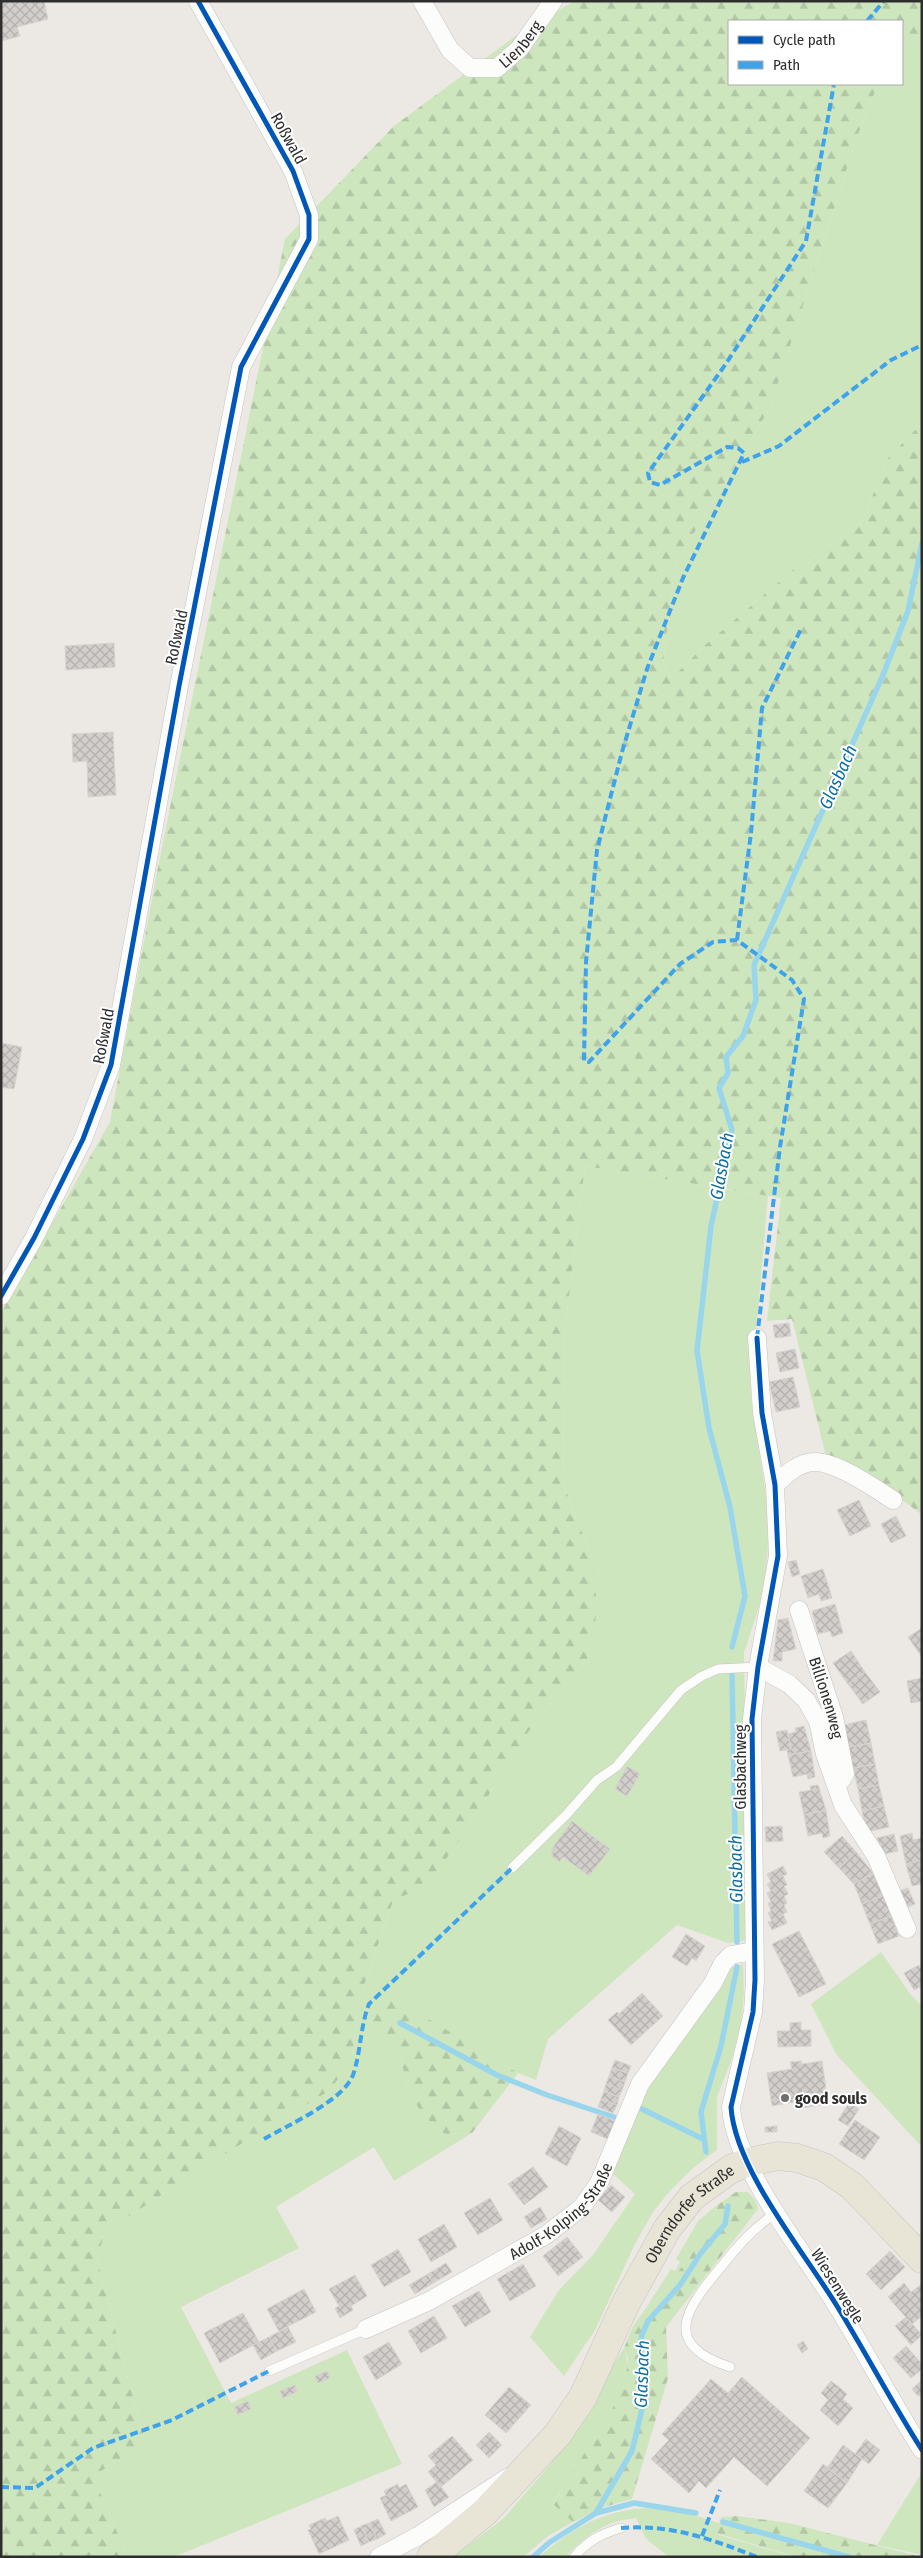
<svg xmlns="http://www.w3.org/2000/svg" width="923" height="2558" viewBox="0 0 923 2558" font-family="'Fira Sans Condensed',sans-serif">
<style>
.grass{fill:#cee6be}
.forest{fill:url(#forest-firs)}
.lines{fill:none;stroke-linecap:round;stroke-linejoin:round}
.stream{stroke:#99d6ec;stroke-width:5.5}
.building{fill:url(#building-cross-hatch);stroke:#d7d4d0}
.lane-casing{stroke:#c5c4c5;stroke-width:10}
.street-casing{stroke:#c5c4c5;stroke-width:19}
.primary-casing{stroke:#c6c5c4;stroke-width:29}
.lane{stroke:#fcfcfb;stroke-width:9}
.street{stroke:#fcfcfb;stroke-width:18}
.primary{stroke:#e8e4d6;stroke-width:28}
.quiet{stroke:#3ea3eb;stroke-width:4;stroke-dasharray:8 4;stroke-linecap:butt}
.cycleway-casing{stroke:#fff;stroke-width:8}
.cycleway{stroke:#0057b8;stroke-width:5}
.poi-dot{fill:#706f6e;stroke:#fff;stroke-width:2}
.labels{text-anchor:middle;stroke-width:4;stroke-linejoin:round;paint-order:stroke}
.street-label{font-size:16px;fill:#2e2e2e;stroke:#fff}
.poi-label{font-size:16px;font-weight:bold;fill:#2e2e2e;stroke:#fff;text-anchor:start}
.water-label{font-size:18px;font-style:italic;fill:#0d6fa3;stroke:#fff}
</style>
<defs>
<pattern id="forest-firs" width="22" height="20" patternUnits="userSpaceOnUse" patternTransform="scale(1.25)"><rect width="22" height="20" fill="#cee6be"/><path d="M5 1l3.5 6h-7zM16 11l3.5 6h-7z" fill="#b1c6a4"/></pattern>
<pattern id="building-cross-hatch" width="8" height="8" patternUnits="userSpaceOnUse" patternTransform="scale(1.25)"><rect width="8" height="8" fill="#d1cecb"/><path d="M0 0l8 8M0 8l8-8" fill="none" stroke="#b4b1af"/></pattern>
</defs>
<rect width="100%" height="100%" fill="#ece8e4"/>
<!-- grass -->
<path class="grass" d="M922,34V423L888,458L860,526L794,569L704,646L671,679L663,663L675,564L770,408L857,137L878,84H902V44Z
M585,1166L768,1196L757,1322L750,1367L751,1399L767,1502L768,1545L765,1588L744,1653L748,1940L728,1943L677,1925L548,2039L536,2080L518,2073L397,2001L371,2022L386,2037L400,2055L409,2094L445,2134L472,2133L394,2181L374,2147L276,2207L299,2248L181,2307L231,2403L347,2350L402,2464L181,2554L170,2557H128L93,2476L145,2444L97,2259L105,2232L213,2161L352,2060L358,2003L393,1901L414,1891L467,1830L529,1731L589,1656L593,1560L563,1483L565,1328Z
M881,1952L911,1995L922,2006V2142L919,2144L836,2054L811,2004Z
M743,1964L744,1994L740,2029L731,2061L717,2097V2150L693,2168L669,2192L653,2212L636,2242L595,2330L564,2376L530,2337L559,2290L593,2255L635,2194L611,2172L644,2088L727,1969Z
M717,2205L710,2226L665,2291L644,2311L671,2269L675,2271L680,2262L676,2259L698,2221Z
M624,2348C627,2357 628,2365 626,2375C619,2412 574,2470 553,2503L573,2522L548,2536L523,2557H452L503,2519L549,2466Z
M922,2472V2555L877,2545Z
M648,2508L691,2514L719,2523L716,2534L794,2557H669L646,2539L636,2518C604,2521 588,2535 565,2557H539C572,2528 604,2510 648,2508Z"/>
<!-- forest -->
<path class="forest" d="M575,1H922V34L902,44V21H729V84H878L857,137L770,408L675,564L663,663L671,679L704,646L794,569L860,526L888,458L922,423V1515L877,1480L826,1456L792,1319L767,1321L781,1198L585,1166L565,1328L563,1483L593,1560L597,1611L589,1656L529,1731L467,1830L438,1870L414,1891L393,1901L358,2003L352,2060L329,2091L213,2161L105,2232L97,2259L145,2444L93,2476L128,2557H1V1313L110,1122L156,877L285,239L394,126L525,29Z
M397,2000L518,2073L472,2133L445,2134L425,2117L409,2094L400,2055L386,2037L371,2022L380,2005Z
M736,2192H748L756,2201L758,2209L666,2327L668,2378L632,2499L604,2507L573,2522L553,2504L615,2404L626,2375L628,2358L624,2348L633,2326L644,2311L665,2291L710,2226L717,2205Z
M737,2516L789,2523L922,2557H796L716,2533L721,2517Z"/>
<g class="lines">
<!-- stream -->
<path class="stream" d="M732,1647L745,1596L730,1507L709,1428L697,1351L711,1226L732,1130L719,1088L728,1073L726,1057L743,1036L756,1000L754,965L883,675L908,611L922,543
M732,1675L737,1942
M400,2023L497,2075L547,2095L614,2117
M642,2109L703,2139
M706,2152L701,2112L721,2046L737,1967
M596,2513L634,2503L696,2513
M723,2522L849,2557
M533,2557L550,2542L596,2513L632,2451L643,2405L644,2388L640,2345L642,2335L648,2321L680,2285L701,2253L725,2224L728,2206"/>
</g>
<!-- building -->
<path class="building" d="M1,1H44L48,19L17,27L20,36L1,41Z
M114,643L115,667L66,670L65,646Z
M113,732L116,795L88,797L87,761L73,762L72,734Z
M1,1043L22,1047L14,1089L1,1087Z
M789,1323L791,1336L775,1338L773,1325Z
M795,1349L799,1368L780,1372L776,1353Z
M793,1377L800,1407L776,1412L769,1382Z
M859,1500L871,1526L850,1536L837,1510Z
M896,1516L906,1536L891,1543L881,1524Z
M796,1560L800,1574L792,1577L788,1562Z
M823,1569L832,1598L821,1601L819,1594L808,1598L801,1576Z
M835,1604L843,1633L832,1637L830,1631L818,1634L812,1611Z
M788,1618L796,1649L782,1652V1661H773L778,1620Z
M922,1628V1657L908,1637Z
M851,1651L865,1672L848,1684L833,1663Z
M865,1672L880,1692L863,1704L848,1684Z
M922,1678V1701L911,1703L907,1681Z
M866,1720L871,1743L849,1747L844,1725Z
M804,1726L811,1751L788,1755L787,1750L791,1749L788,1734L796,1732L795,1728Z
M787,1730L791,1749L780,1751L776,1732Z
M871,1743L875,1764L853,1768L849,1747Z
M811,1751L815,1777L808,1779L807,1774L793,1777L788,1755Z
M875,1764L879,1785L858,1789L853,1768Z
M627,1766L640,1774L627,1796L615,1789Z
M818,1785L826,1810L804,1815L799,1792L811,1790L810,1786Z
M879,1785L884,1806L862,1811L858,1789Z
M884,1806L889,1827L867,1832L862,1811Z
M826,1810L830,1836L823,1838L822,1833L808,1836L804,1815Z
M572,1821L610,1849L589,1876L563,1857L559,1862L551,1855L553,1852L551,1850Z
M782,1826L783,1841L766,1842L765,1827Z
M912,1833L913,1840L922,1838V1860L906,1864L900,1836Z
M894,1834L898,1851L884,1854L877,1838Z
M842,1836L856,1852L839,1868L824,1852Z
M856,1852L873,1873L854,1884L839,1868Z
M922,1860V1884L912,1886L906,1864Z
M783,1866L787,1874L783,1876L787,1885L784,1886L788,1894L784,1896L787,1903L784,1905L787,1912L783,1914L787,1923L772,1930L768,1922L772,1921L768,1913L771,1911L768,1903L771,1902L767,1893L771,1891L767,1884L771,1882L767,1874Z
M873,1873L884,1895L862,1904L854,1884Z
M908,1888L915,1904L906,1908L899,1891Z
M884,1895L891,1916L870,1924L862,1904Z
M891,1916L899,1936L878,1944L870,1924Z
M799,1931L826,1984L799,1997L772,1944Z
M686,1934L705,1946L696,1961L692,1958L687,1966L672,1957Z
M919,1965L922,1970V1986L914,1990L904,1973Z
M642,1993L663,2016L631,2045L608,2020L617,2012L619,2014Z
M801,2022V2030H811V2046L778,2047L777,2031H790V2023Z
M615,2060L631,2066L628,2073L612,2068Z
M801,2061L802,2064L822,2061L828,2104L795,2109L794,2102L772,2106L767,2073L792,2069L790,2062Z
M612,2068L628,2073L625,2082L609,2076Z
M609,2076L625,2082L622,2090L606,2084Z
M606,2084L622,2090L619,2097L604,2091Z
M604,2091L619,2097L617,2105L601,2099Z
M601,2099L617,2105L613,2113L598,2107Z
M849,2103L859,2109L848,2126L838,2120Z
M598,2114L615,2121L608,2139L591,2132Z
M855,2120L880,2137L864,2160L839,2144Z
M559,2126L581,2138L567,2166L545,2154Z
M777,2126V2132H765V2127Z
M533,2167L548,2187L524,2205L508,2184Z
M611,2185L625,2197L612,2212L598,2200Z
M490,2198L503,2220L478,2235L464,2213Z
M540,2207L547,2219L531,2228L524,2217Z
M444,2224L457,2247L431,2262L418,2239Z
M567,2237L583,2257L558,2276L543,2256Z
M398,2249L411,2272L384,2287L371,2265Z
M890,2251L905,2267L881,2290L866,2274Z
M446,2263L452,2272L433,2283L428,2274Z
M523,2264L536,2286L510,2301L497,2279Z
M428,2274L433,2283L415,2294L409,2285Z
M355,2275L367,2296L351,2306L353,2310L340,2318L335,2308L339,2306L329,2289Z
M904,2283L911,2292L922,2284V2316L912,2324L888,2297Z
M304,2289L316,2312L279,2331L267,2309Z
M479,2291L491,2312L465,2327L452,2306Z
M243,2313L259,2342L220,2363L204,2333Z
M434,2316L447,2338L421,2353L408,2331Z
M906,2317L922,2335L911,2345L895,2326Z
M288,2327L296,2342L277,2351L269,2337Z
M269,2337L277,2351L261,2360L253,2345Z
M803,2341L808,2349L802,2353L797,2345Z
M389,2342L402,2364L376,2380L363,2357Z
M906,2346L922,2364V2369L911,2378L893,2358Z
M327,2371L330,2378L318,2383L315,2376Z
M742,2377L810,2438L767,2486L734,2457L706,2488L699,2481L689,2493L651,2459L669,2440L662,2434L711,2379L728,2393Z
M922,2380V2394L918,2396L912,2389Z
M831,2381L839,2387L828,2400L821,2393Z
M295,2385L297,2392L283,2398L280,2391Z
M509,2387L531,2405L506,2433L485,2415Z
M839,2387L847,2394L843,2399L853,2408L838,2426L820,2410Z
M248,2401L251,2409L238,2415L234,2407Z
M489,2432L502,2445L489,2458L476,2445Z
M452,2436L473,2460L441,2487L428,2472L436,2465L428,2456Z
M866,2439L880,2450L869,2464L855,2454Z
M843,2445L862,2459L847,2483L827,2468Z
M823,2464L847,2483L828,2508L804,2491Z
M437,2482L449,2497L434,2507L425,2490Z
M398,2484L399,2488L406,2484L418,2507L391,2521L380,2498L386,2495L384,2491Z
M338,2516L349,2540L319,2554L308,2530L311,2529L309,2525L325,2518L327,2521Z
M378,2519L386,2534L377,2539L369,2523Z
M369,2523L377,2539L369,2542L361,2526Z
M361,2526L369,2542L361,2546L354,2530Z"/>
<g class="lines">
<defs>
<path id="lane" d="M512,1868L567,1814L597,1780L616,1767L681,1690L702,1676L718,1669L758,1667
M730,2367C660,2344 686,2309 721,2267C737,2247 754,2227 776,2213
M269,2371L366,2329
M574,2557C587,2541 601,2534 621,2528"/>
<g id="street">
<path id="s1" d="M422,1L450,50L470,68H497L520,48L553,1"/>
<path d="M1,1296L34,1238L83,1139L111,1065L179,686L241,367L309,239V215L293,171L198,1"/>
<path d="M757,1338L762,1413L775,1485L778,1556L758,1667L752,1719L755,1980L753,2012L731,2107C735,2169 804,2252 837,2306C866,2353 892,2403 922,2450"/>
<path d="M775,1485C786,1474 799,1462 815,1462C837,1462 875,1488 893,1500"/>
<path id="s2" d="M799,1610L834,1717L845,1774L842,1779L836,1784"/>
<path d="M758,1667L789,1684L806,1700L818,1721L825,1754L843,1805L876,1856L907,1929"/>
<path id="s3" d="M366,2329L429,2301L546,2235L582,2207L599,2183L640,2084L713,1983L723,1963L731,1955L754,1951"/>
<path d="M379,2557L418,2536L507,2478"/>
</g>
<g id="primary">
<path id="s4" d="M431,2557L485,2512L557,2435L583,2397L626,2303L667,2229L692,2197L731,2169L748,2162L778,2156L797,2158L824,2167L852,2186L922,2259"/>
</g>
</defs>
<!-- lane casing -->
<use href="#lane" class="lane-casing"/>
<!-- street casing -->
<use href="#street" class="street-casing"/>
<!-- primary casing -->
<use href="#primary" class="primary-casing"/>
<!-- lane -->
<use href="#lane" class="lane"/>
<!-- street -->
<use href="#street" class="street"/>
<!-- primary -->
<use href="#primary" class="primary"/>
<!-- quiet -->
<path class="quiet" d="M867,21L884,1
M742,462L779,446L891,360L922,345
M737,940L751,833L762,708L801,629
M757,1338L780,1147L804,999L792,980L737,940L713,942L680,964L589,1062L584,1061L586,962L597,850L622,752L647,669L683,578L744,453L738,448L727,447L660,485L650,482L648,473L723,368L806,241L834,84
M264,2139C288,2125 343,2101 353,2075C361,2052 360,2027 369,2004L512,1868
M1,2487L35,2488L93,2448L172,2420L269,2371
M621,2528C671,2524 711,2539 757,2557
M702,2536L720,2490"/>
<defs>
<path id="cycleway" d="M1,1296L34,1238L83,1139L111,1065L179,686L241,367L309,239V215L293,171L198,1
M757,1338L762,1413L775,1485L778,1556L758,1667L752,1719L755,1980L753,2012L731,2107C735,2169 804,2252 837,2306C866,2353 892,2403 922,2450"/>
</defs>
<!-- cycleway casing -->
<use href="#cycleway" class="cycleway-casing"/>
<!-- cycleway -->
<use href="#cycleway" class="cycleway"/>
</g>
<!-- markers -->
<circle class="poi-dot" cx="785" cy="2098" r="5"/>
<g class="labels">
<!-- street labels -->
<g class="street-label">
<text dy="6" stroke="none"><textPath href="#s1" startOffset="144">Lienberg</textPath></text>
<text transform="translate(289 138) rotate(61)" y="6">Roßwald</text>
<text transform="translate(176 637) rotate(-78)" y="6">Roßwald</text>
<text transform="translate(103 1036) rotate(-79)" y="6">Roßwald</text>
<text dy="6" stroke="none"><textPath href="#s2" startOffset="92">Billionenweg</textPath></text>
<text transform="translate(740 1767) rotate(-90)" y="6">Glasbachweg</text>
<text dy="6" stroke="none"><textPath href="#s3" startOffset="231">Adolf-Kolping-Straße</textPath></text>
<text dy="6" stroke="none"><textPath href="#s4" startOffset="436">Oberndorfer Straße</textPath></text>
<text transform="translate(838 2286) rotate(58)" y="6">Wiesenwegle</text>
</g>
<!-- poi labels -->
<g class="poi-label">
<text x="795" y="2104">good souls</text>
</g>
<!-- water labels -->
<g class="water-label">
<text transform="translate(838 777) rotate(-66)" y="6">Glasbach</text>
<text transform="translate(722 1166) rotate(-80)" y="6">Glasbach</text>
<text transform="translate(736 1869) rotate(-91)" y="6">Glasbach</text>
<text transform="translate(642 2374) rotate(-88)" y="6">Glasbach</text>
</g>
</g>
<!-- border -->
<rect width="923" height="2558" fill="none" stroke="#2e2e2e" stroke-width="5"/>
<!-- legend -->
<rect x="728" y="20" width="175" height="65" fill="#ffffff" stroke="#ababab"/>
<rect x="738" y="36" width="25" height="8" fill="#0057b8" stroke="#ababab"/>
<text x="773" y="45" font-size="15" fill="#2e2e2e">Cycle path</text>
<rect x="738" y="61" width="25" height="8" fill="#3ea3eb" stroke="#ababab"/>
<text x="773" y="70" font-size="15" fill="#2e2e2e">Path</text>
</svg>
